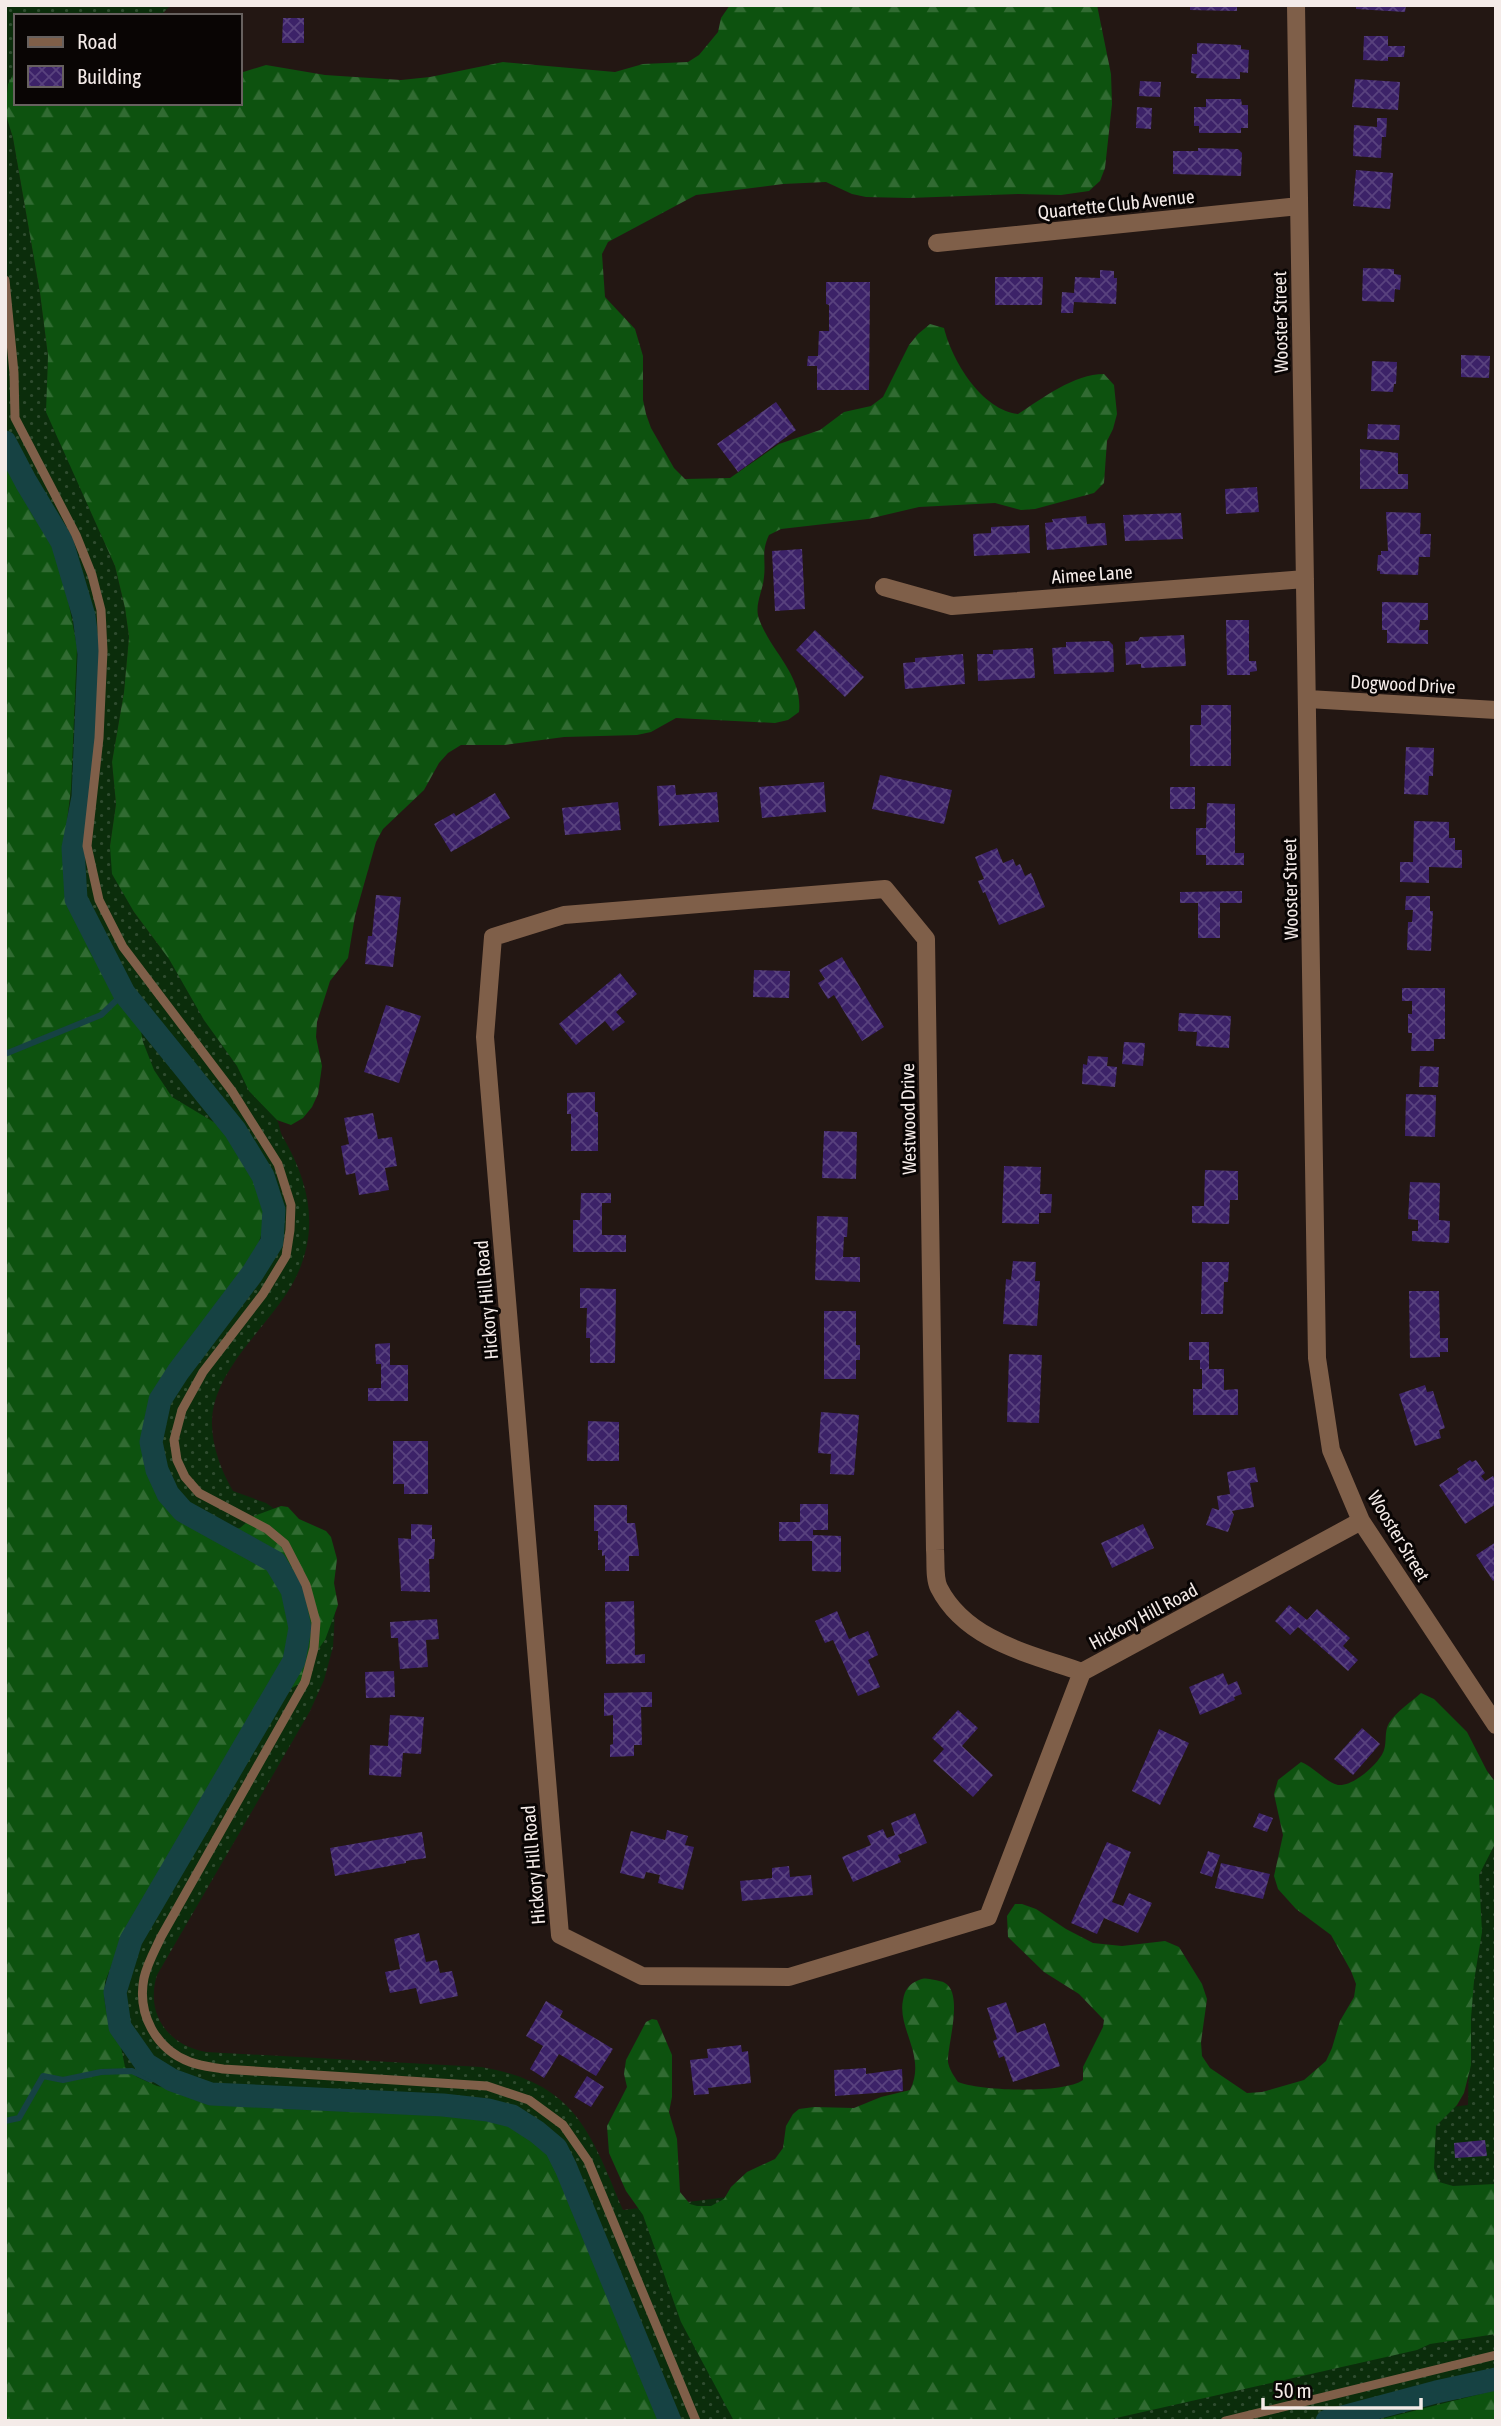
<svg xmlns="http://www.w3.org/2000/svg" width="1501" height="2426" viewBox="0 0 1501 2426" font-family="'Asap Condensed',sans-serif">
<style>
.grass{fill:url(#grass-dots)}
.forest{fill:url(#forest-firs)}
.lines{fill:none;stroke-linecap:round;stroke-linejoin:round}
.stream{stroke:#164243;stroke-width:6}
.canal{stroke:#164243;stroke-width:23}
.building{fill:url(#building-cross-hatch)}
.lane{stroke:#7f5f49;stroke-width:9}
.street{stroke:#7f5f49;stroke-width:18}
.labels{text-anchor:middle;stroke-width:6;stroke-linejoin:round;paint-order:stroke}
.street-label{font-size:19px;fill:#f4ebe8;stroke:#090504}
</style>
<defs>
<pattern id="grass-dots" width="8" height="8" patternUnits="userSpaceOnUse" patternTransform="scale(1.75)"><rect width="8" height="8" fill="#0b2d0b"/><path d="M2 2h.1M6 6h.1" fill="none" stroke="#2f4c2f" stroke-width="1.8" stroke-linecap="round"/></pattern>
<pattern id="forest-firs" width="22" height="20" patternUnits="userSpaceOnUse" patternTransform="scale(1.75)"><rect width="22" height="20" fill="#0d520f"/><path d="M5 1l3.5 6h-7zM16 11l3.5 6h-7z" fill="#316b32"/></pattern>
<pattern id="building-cross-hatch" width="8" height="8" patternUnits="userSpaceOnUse" patternTransform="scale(1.75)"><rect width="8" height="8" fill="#3c2268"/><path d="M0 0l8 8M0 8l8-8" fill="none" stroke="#59427e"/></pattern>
</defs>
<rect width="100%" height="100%" fill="#231713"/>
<!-- grass -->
<path class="grass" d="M5,5H171L160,16H16V69L8,84L5,110Z
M5,112L13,138L40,293L48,356L47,412L115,566L125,608L129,637L124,692L112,762L116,804L110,846L134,912L163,951L168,949L260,1102C266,1108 275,1115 278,1122C280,1128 280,1132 283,1137C313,1189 321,1240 287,1293C264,1328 224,1364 214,1405C207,1434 219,1467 233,1491L266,1503L286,1517L335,1613L333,1647L324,1680L310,1711L157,1975C145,2013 167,2045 206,2052L481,2067C575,2083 590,2131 623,2210L1468,2105L1475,1755L1496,1783V2421H5V2275L427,2127L136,2089L91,2013L229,1554L137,1483L152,1181L119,977L91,929L68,867L65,837L71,789L62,568L35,512L5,465Z"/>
<!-- forest -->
<path class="forest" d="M730,5H1097L1111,74L1112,104L1105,168L1100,181L1089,191L1061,195L1018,194L909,198L866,197L852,194L826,182L783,184L696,195L608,242L602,254L605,297L635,329L643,356V400L646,414L651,428L674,468L685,479L730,478L779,444L820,430L844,412L871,406L883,397L909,345L918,334L930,324L944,328C952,361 982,410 1018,414C1043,398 1074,374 1104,374L1114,385L1117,414L1113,429L1107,441L1104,483L1094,493L1035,509L1021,510L995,503L919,507L868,519L781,529L769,535C761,552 766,560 764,577C763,591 754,605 759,619C771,652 803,675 799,712L788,720L775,723L676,718L651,732L637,735L564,737L505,745H461L448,753L439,763L424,790L383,829L376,842L355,916L348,958L330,981L317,1022L316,1037L322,1066L318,1094L312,1107L303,1118L291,1125L277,1120L249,1091L237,1066L204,1020L169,959L134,912L112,874L110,846L116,804L112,762L124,692L129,637L125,608L115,566L46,412L48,356L40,293L13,138L5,112L8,84L16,69V103H240V73L266,65L325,75L401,80L430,77L503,62L615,72L643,64L688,62L699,55L718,32L721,18Z
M5,465L35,511L62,568L77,647L71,789L65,837L68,867L91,929L136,1005L143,1042L154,1070L172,1097L217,1124L246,1154L259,1181L265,1203L264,1225L256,1252L150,1403L147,1410L150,1466L163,1494L182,1516L194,1526L219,1532L240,1528L254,1516L281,1506L288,1507L299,1519L326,1531L331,1537L337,1559L334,1583L338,1605L325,1640L307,1664L304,1677L300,1683L282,1694L249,1724L158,1882L123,1936L105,1982L104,1996L106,2010L119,2037L125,2067L137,2077L157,2086L228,2101L477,2111C518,2122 535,2121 554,2162L662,2421H5Z
M1421,1693L1434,1699L1467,1732L1487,1771L1496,1783V1842L1479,1875L1482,1932L1474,1981L1471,2018V2065L1464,2093L1457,2105L1436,2126L1434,2168L1439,2182L1453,2186L1496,2184V2334L1430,2344L1417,2350L1103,2421H734L681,2322L643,2215L626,2191L609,2153L607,2126L627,2087L624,2074L626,2060L646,2022L652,2019L657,2020L672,2055V2097L669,2112L677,2139L680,2192L690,2204L697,2206H711L724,2199L731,2187L747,2172L775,2159L783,2148L786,2126L793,2114L799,2109L814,2107L854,2108L881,2097L910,2090C927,2056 897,2029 903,2000C905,1989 909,1984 919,1980C926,1977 928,1979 935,1980C938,1981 942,1981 945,1983C964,1994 947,2046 948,2062C949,2069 954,2076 958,2082C980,2091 1063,2094 1083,2080V2067L1103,2027L1104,2020L1079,1994L1044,1972L1008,1937L1007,1916L1015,1904H1022L1036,1909L1066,1929L1093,1943L1122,1946L1165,1941L1179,1947L1202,1984L1207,1999L1201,2042L1202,2056L1210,2068L1247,2093L1262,2092L1304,2080L1326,2061L1332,2048L1340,2021L1354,1997L1356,1984L1351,1971L1331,1935L1296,1909L1278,1889L1274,1876L1283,1835L1274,1794L1278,1780L1301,1762C1314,1767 1327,1783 1338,1785C1353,1787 1380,1763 1384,1750C1387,1741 1384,1732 1389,1723C1396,1712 1411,1702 1421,1693Z
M1496,2390V2421H1374Z"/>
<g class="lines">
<!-- stream -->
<path class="stream" d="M5,1054L101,1015L124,993
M5,2121L19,2118L43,2076L63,2080L101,2072L132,2071L149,2079L172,2080"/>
<!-- canal -->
<path class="canal" d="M5,442L26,482L62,542L84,616L89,654L83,797L73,848L76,899L124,993L235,1130L263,1176L274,1210L272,1242L252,1274L178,1372L160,1400L151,1442L157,1470L168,1494L183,1511L275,1562L292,1590L300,1628L294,1661L131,1940L115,1992L120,2027L146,2064L172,2080L211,2094L443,2105L488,2110L512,2116L537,2132L556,2148L566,2168L670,2421
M1327,2421L1436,2392L1496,2379"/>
</g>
<!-- building -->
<path class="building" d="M1190,5H1237V11L1190,10Z
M1356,5H1406L1405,12L1356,9Z
M283,18H304V43H282Z
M1364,36H1388V46H1405L1404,57H1388V61L1363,60Z
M1197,43L1241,45V49L1249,50L1248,73L1240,72V79L1196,78L1197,74L1191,73L1192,54H1197Z
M1355,79L1400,82L1398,110L1352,107Z
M1140,81L1161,82L1160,97L1139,96Z
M1206,99H1241L1242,105H1248V128H1241V133H1199V126H1194V107H1206Z
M1137,107L1152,108L1151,129L1136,128Z
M1377,118H1387L1386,137H1382L1381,158L1353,156L1354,125L1377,127Z
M1198,148L1238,149L1242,153L1241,176L1173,174V151H1198Z
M1356,170L1393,173L1390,209L1353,206Z
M1363,268L1394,269V274L1401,275L1400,290L1395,289L1394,302L1362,301Z
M1100,270L1114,271V278H1117L1116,304L1074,302L1073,313H1061L1062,292L1074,293L1075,277L1100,278Z
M995,277H1043L1042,305H995Z
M826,282H870L869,390H817V366H807L808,356H818L819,331H829V305L826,304Z
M1461,355L1490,356L1489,378L1461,377Z
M1372,361L1397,362L1396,384H1394L1393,392L1371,391Z
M776,402L796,430L738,472L717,444Z
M1368,424L1400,425L1399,440L1367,439Z
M1360,449L1398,453V474H1408V489H1360Z
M1257,487L1259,512L1226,514L1225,489Z
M1386,512L1421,513L1420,534H1431L1430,557H1419L1418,575L1380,574V571H1377L1378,555H1381V551H1388Z
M1181,513L1183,539L1125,541L1123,515Z
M1086,516L1087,524L1105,523L1107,545L1047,550L1045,523L1053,522L1052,519Z
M1029,525L1030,553L974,556L973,534L991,533V527Z
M802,549L805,609L775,611L772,551Z
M1382,602L1428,603V620H1420L1419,630H1428V644L1387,643V630H1382Z
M1226,620H1249V661H1256L1257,671L1250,672V675H1227Z
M815,630L864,677L845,697L796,650Z
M1184,635L1186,666L1141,668V664L1126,665L1125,642L1138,641L1140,637Z
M1109,641L1113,645L1114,672L1054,674L1052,648L1066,647V642Z
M1033,648L1035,678L978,681L977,654H993V650Z
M963,654L965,684L905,689L903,663L915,662V658Z
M1201,705H1231V766H1190V725H1201Z
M1406,747L1434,748L1433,776H1429L1428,795L1404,794Z
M880,775L952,790L944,824L872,809Z
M824,782L826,812L762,818L759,787Z
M675,785L676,795L717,792L719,822L659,826L657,786Z
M1170,787H1195V809H1170Z
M495,793L510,818L451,852L434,824L454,813L456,816Z
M618,802L621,830L565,835L562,808Z
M1207,803L1235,804V853H1244V865H1206V855H1196V828H1206Z
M1414,821L1449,822V838H1455V850H1462V868L1429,867V883L1400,882V862H1413Z
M997,848L1003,863L1013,859L1016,866L1020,864L1025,876L1031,873L1045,907L999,925L985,892L983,893L978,881L984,879L975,857Z
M1242,891V903H1220V938H1198V903H1180V892Z
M376,895L401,897L393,967L365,964L368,936H372Z
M1406,896H1430V911H1433L1431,951L1407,950L1408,922H1412L1413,910H1405Z
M842,957L884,1027L862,1041L834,995L828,999L818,983L825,979L819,970Z
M754,970L790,971L789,998L753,997Z
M620,973L637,994L616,1012L625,1022L613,1031L605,1021L576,1045L559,1024Z
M1402,988H1445V1039H1434V1051H1411L1412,1033H1408V1014H1412V1001H1402Z
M386,1005L421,1016L399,1083L364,1072Z
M1179,1013L1231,1016L1229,1048L1196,1046L1197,1032L1178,1031Z
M1124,1042L1145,1043L1143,1066L1122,1064Z
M1088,1056L1108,1057L1107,1066L1117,1067L1115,1087L1082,1084L1083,1064L1087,1065Z
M1420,1066L1439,1067L1438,1087H1419Z
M595,1092V1112H598V1151H571V1114H567V1093Z
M1406,1094L1436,1095L1435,1137L1405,1136Z
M373,1113L378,1139L392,1137L397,1166L385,1168L389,1190L359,1195L355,1173L346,1175L341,1146L349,1144L344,1118Z
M824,1131L857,1132L856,1179L822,1178Z
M1004,1166L1041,1167L1040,1194H1052L1051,1213H1039V1224L1002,1223Z
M1205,1170L1238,1171V1200H1230L1229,1224L1192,1223V1206H1204Z
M1410,1182L1440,1183L1439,1220L1450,1221L1449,1243L1412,1241V1231H1418V1220L1408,1219Z
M581,1193H611V1203H602V1235H626V1252H573V1220H580Z
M817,1216L848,1217L847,1237H844L843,1257H860V1282L815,1280Z
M1013,1261L1036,1262L1035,1281H1040L1037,1326L1003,1324L1006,1279L1011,1280Z
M1202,1262H1229L1228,1282H1224L1223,1314H1201Z
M580,1288L616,1289L615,1363H590V1338H586L587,1308H580Z
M1409,1291H1439L1440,1338H1448V1352H1440V1357L1410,1358Z
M824,1311H856V1345H860V1360H856V1379H824Z
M1189,1342H1209V1369H1224V1390L1238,1389V1415H1193V1389H1202V1369H1200V1360H1189Z
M390,1343V1365H408V1401H368V1388H381V1364H376L375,1344Z
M1009,1354L1042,1355L1039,1423L1007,1422Z
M1425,1385L1427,1392L1433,1391L1445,1428L1439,1430L1441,1438L1415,1446L1399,1394Z
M821,1412L859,1415L854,1475L830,1474L831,1454L818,1453Z
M588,1421L619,1422V1461H587Z
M393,1441H428V1494H404V1484H393Z
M1470,1460L1472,1462L1476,1460L1485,1473L1481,1476L1485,1481L1493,1476L1496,1480V1504L1465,1524L1439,1485L1459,1472L1457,1469Z
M1255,1467L1258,1482L1250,1483L1254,1507L1232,1511L1234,1515L1228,1532L1206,1525L1212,1508L1219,1510L1217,1496L1230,1494L1227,1472Z
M800,1504H828V1530H813V1535L841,1536V1572L812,1571V1541H779V1522H800Z
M594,1505H627V1523H635L639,1553V1556H629V1571H605V1555L602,1556V1550H598V1531H594Z
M411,1524L432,1525V1539H435L434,1559H429L430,1592L401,1591L398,1538L411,1539Z
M1143,1524L1154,1548L1112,1568L1101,1543Z
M1496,1542V1579L1493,1581L1476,1555Z
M634,1601L635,1655L645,1654V1663L606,1664L605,1602Z
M1289,1605L1307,1620L1317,1609L1350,1638L1343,1646L1358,1660L1348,1671L1298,1627L1290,1635L1275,1621Z
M837,1611L849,1639L868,1631L878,1655L868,1660L880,1687L858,1696L833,1640L825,1643L815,1621Z
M437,1619L439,1639L426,1640L428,1667L400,1669L398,1638H391L390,1622Z
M394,1671L395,1697L366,1698L365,1672Z
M1223,1673L1228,1685L1237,1681L1242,1694L1234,1697L1235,1700L1200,1715L1189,1687Z
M652,1692V1707H641L642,1745H634V1756L610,1757V1745L613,1744V1715L604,1716V1693Z
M958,1710L978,1728L962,1746L993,1775L973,1797L933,1761L944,1749L932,1738Z
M390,1715L424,1717L421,1754L403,1753L401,1777L369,1775L370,1745L388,1746Z
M1362,1728L1380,1744L1353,1775L1334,1759Z
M1159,1729L1189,1743L1160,1805L1132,1791Z
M915,1813L927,1843L898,1855L901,1862L853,1882L842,1857L871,1845L867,1836L883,1829L887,1838L895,1835L891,1823Z
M1259,1813L1273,1818L1267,1832L1253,1827Z
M667,1830L688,1836L685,1845L694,1847L683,1890L658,1883L660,1875L646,1872L644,1879L620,1873L631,1831L665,1840Z
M422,1832L426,1858L406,1861V1863L335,1876L330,1848Z
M1107,1842L1131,1852L1112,1902L1123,1906L1129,1893L1152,1903L1138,1933L1104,1918L1097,1934L1071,1923Z
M1208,1851L1220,1855L1212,1877L1200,1873Z
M1221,1863L1270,1874L1263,1899L1215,1888Z
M789,1866L790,1877L811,1875L813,1895L742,1901L740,1881L772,1878V1868Z
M419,1933L426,1962L437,1960L440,1973L452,1971L458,1996L420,2004L416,1988L390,1993L385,1972L400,1969L394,1939Z
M546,2001L563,2011L560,2017L613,2049L596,2076L559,2054L544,2078L530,2069L543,2046L526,2036Z
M1006,2002L1017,2033L1045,2023L1060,2066L1013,2082L1004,2056L999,2058L993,2041L997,2039L987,2008Z
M741,2045L742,2052L748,2051L751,2083L708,2088L709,2094L694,2095L690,2060L708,2058L707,2049Z
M866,2068V2074L902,2069L903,2091L835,2096L834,2070Z
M587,2076L604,2087L591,2107L574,2097Z
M1485,2140L1487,2156L1455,2158L1454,2143Z"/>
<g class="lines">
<!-- lane -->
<path class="lane" d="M5,280L14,373L15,418L76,535L92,575L101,610L103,651L99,738L87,846L99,900L123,947L232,1091L278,1164L291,1205L290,1230L286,1256L263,1294L203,1372L182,1410L174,1440L177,1460L185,1477L199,1493L267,1529L285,1544L306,1585L316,1622L314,1648L305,1682L161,1937C155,1950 147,1964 144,1978C137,2013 155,2049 190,2062C200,2066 212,2067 223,2069L487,2086L529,2100L563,2125L588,2161L696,2421
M1225,2421L1496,2355"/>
<!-- street -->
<path class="street" d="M1296,5L1317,1358L1331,1450L1361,1521L1496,1725
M937,243L1299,206
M884,587L952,606L1305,579
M1308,699L1496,710
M1082,1672C1031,1654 966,1641 939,1588C934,1578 936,1561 935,1550L926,939L885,889L564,915L493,937L485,1037L560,1935L642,1976L789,1977L988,1917L1082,1672L1361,1521"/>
</g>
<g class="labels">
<!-- street labels -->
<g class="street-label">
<text transform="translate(1116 204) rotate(-6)" y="7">Quartette Club Avenue</text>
<text transform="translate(1280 322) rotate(-91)" y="7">Wooster Street</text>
<text transform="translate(1092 574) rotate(-4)" y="7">Aimee Lane</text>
<text transform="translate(1403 684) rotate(3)" y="7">Dogwood Drive</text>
<text transform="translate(1290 889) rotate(-91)" y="7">Wooster Street</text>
<text transform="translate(908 1119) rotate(-91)" y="7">Westwood Drive</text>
<text transform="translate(486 1300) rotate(-95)" y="7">Hickory Hill Road</text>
<text transform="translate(1399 1536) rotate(59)" y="7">Wooster Street</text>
<text transform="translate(1143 1616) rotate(-28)" y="7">Hickory Hill Road</text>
<text transform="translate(533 1865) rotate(-95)" y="7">Hickory Hill Road</text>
</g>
</g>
<!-- border -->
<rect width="1501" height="2426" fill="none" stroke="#f4ebe8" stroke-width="14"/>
<!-- legend -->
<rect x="14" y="14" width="228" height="91" fill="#090504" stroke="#67615f" stroke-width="2"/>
<rect x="28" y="37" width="35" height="10" fill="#7f5f49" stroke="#67615f" stroke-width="2"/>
<text x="77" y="49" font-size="21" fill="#f4ebe8">Road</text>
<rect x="28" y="66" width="35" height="21" fill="url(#building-cross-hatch)" stroke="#67615f" stroke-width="2"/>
<text x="77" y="84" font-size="21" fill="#f4ebe8">Building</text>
<!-- scale -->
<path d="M1263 2398v10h158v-10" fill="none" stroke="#f4ebe8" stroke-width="3.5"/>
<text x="1274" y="2398" font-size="21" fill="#f4ebe8" stroke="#090504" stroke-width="5" paint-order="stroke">50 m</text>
</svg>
